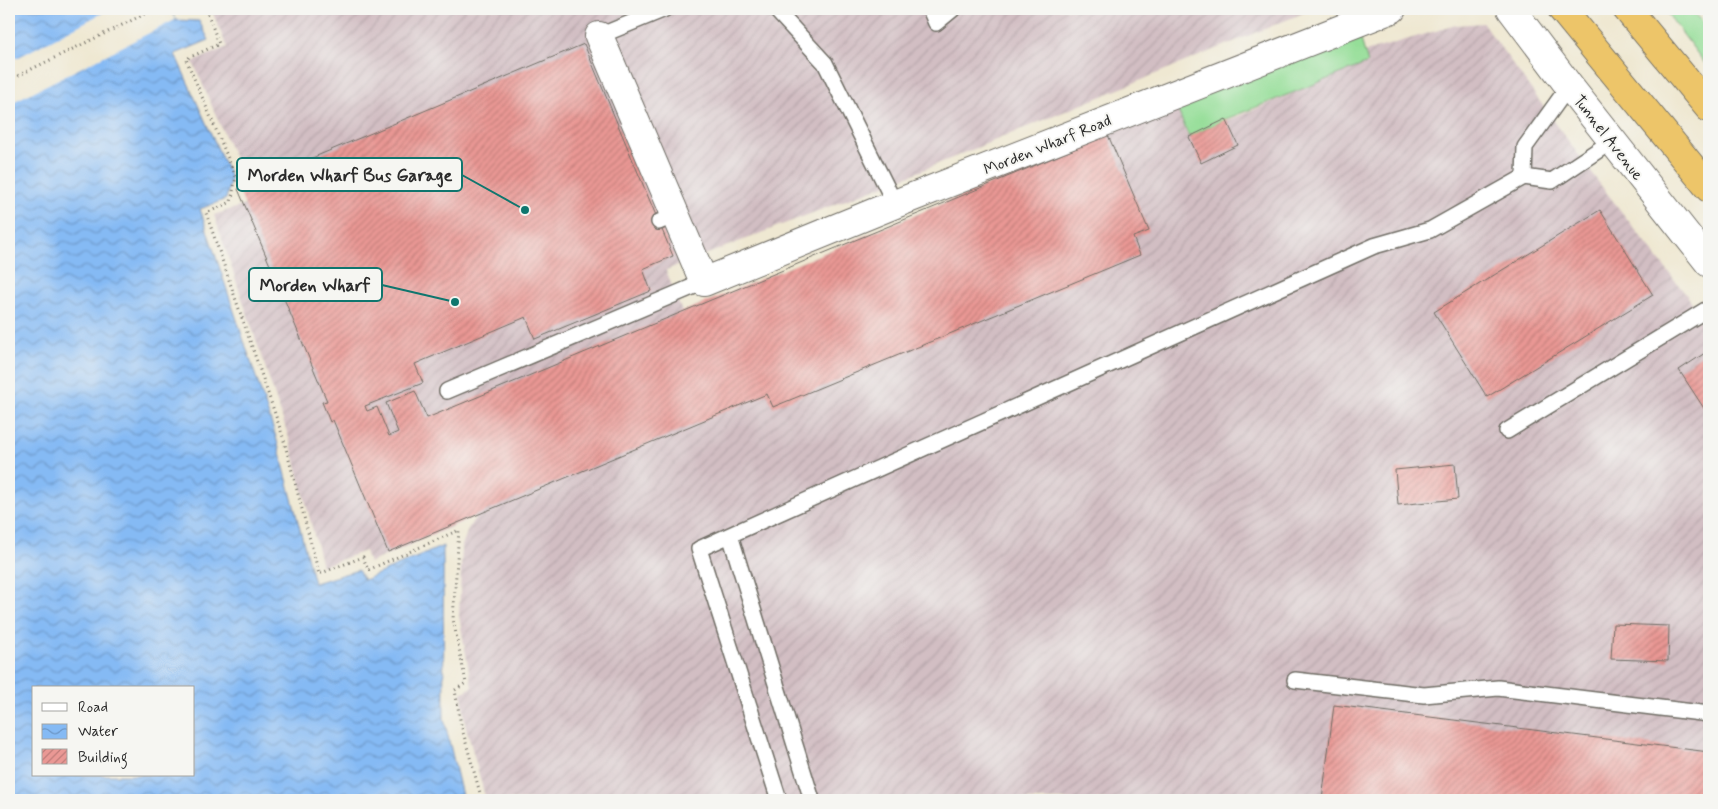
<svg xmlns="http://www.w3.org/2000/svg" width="1718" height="809" viewBox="0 0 1718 809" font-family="Mynerve,sans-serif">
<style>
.industrial{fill:url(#industrial-furrows)}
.grass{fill:#95de98;stroke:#608462}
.water{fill:url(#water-waves);stroke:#587290;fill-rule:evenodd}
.pier{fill:#efe8d2}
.building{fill:url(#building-hatch)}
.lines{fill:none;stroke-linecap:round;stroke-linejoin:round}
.service-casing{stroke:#706d65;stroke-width:18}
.minor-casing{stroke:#706d65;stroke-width:30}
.trunk-casing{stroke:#706d65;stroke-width:30}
.path{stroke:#706d65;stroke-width:3;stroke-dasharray:1 4;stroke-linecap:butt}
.service{stroke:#fff;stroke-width:15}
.minor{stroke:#fff;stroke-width:28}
.trunk{stroke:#edc569;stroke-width:28}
.labels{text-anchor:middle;stroke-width:4;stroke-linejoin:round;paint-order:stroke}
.street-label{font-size:16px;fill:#2b2b2b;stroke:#f6f6f2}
.leader{fill:none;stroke:#0f766e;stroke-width:2}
.callout-dot{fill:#0f766e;stroke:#f6f6f2;stroke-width:2}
.callout{fill:#f6f6f2;stroke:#0f766e;stroke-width:2}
.callout-label{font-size:18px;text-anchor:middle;font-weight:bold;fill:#2b2b2b}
</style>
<defs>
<pattern id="industrial-furrows" width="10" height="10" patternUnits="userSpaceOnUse" patternTransform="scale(1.25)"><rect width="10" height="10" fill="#d2bec3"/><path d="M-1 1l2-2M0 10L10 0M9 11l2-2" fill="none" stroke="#b4a3a8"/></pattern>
<pattern id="water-waves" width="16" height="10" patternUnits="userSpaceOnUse" patternTransform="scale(1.25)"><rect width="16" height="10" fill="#85baf4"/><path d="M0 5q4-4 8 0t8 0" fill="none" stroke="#6d97c6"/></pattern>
<pattern id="building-hatch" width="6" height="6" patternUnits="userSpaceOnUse" patternTransform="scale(1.25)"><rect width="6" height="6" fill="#ea9894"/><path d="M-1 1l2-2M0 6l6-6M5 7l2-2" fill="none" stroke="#be7c79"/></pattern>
</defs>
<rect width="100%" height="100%" fill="#f6f6f2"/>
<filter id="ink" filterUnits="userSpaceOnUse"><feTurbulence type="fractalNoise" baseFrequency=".02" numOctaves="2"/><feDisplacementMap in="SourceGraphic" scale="10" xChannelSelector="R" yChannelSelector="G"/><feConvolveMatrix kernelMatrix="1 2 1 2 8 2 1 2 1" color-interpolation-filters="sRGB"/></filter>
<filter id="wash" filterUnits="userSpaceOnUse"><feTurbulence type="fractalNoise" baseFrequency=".0096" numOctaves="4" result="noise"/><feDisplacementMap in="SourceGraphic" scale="20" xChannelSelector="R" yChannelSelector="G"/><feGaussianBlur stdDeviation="1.12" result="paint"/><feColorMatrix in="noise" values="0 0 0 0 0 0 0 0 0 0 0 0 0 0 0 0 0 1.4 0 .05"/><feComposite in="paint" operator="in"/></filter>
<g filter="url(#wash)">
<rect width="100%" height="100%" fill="#efe8d2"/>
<!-- industrial -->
<path class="industrial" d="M211,9H1313L918,172L666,270L682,312L1176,106L1188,137L1368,62L1365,52L1456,25L1483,23L1596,179L1709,324V800H486L465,723L462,693L472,687L459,616L462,546L468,529L476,516L369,563L365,551L322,566L290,441L214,215L245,205L238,189L246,185L193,62L227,47Z"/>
<!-- grass -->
<path class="grass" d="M1664,9H1688L1709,27V69Z
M1359,33L1368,63L1226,119L1189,137L1176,106Z"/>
<!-- water -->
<path class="water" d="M9,9H170L176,20L199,21L209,40L175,54L231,178L226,199L200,209L276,437L314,583L358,570L364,580L443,546L444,719L463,800H9ZM34,688H194V775H34Z"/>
<!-- pier -->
<path class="pier" d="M110,9H170L175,20L9,104V55L17,58Z"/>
<g id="blocks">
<!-- building -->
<path class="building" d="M584,44L673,256L643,269L651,291L535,339L526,317L415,364L423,383L365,406L367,411L377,407L389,436L398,432L386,403L415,391L427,418L1108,135L1149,231L1133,237L1140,255L773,407L767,394L388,552L333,420L330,422L322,402L327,401L238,189Z
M1226,119L1238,145L1201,163L1189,137Z
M1600,210L1653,295L1487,397L1434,312Z
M1708,351L1709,352V416L1679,370Z
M1455,464L1458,499L1398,505L1395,470Z
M1613,624L1669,626L1668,661L1611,659Z
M1334,705L1709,752V800H1322Z"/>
</g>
</g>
<g filter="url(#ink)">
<use href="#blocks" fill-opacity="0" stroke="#706d65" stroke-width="1"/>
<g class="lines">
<defs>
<path id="service" d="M775,9L825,63L895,204
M930,9L936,23L953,9
M599,36L665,9
M1524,177L1525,147L1569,86
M659,222L675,215
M447,391L704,282
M1507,431L1709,308
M730,535L699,549L779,800
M1295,680L1424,695L1498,688L1709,714
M812,800L730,535L1374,246L1430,230L1524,177L1552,181L1612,141"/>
<path id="minor" d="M1511,9L1569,86L1709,263
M599,36L704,282L895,204L1392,9"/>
<path id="trunk" d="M1562,9L1709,188
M1627,9L1709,108"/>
</defs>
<!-- service casing -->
<use href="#service" class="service-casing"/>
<!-- minor casing -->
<use href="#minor" class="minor-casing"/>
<!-- trunk casing -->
<use href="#trunk" class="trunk-casing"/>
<!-- path -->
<path class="path" d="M206,9L219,44L186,59L236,177L231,202L206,213L283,437L319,574L363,557L368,570L459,530L453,619L466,683L455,690L461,725L482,800
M9,80L155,9"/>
<!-- service -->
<use href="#service" class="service"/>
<!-- minor -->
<use href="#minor" class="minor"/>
<!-- trunk -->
<use href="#trunk" class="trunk"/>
</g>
</g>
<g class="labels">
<!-- street labels -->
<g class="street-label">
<text transform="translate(1609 137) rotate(52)" y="6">Tunnel Avenue</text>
<text transform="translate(1047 144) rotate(-22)" y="6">Morden Wharf Road</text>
</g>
</g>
<!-- callouts -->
<path class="leader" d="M525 210L462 175M455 302L382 285"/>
<g class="callout-dot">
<circle cx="525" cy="210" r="5"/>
<circle cx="455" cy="302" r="5"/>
</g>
<g class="callout">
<rect x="237" y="158" width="225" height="33" rx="5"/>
<rect x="249" y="268" width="133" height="33" rx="5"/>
</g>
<g class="callout-label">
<text x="350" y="181">Morden Wharf Bus Garage</text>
<text x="315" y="291">Morden Wharf</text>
</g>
<!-- margin -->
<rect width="1718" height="809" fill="none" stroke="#f6f6f2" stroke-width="30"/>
<!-- legend -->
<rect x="32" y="686" width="162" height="90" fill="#f6f6f2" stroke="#a5a5a2"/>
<rect x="42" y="703" width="25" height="8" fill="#ffffff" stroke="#a5a5a2"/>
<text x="78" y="712" font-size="15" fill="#2b2b2b">Road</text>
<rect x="42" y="724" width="25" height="15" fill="url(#water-waves)" stroke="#a5a5a2"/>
<text x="78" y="736" font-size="15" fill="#2b2b2b">Water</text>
<rect x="42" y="749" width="25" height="15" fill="url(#building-hatch)" stroke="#a5a5a2"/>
<text x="78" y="762" font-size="15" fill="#2b2b2b">Building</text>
</svg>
